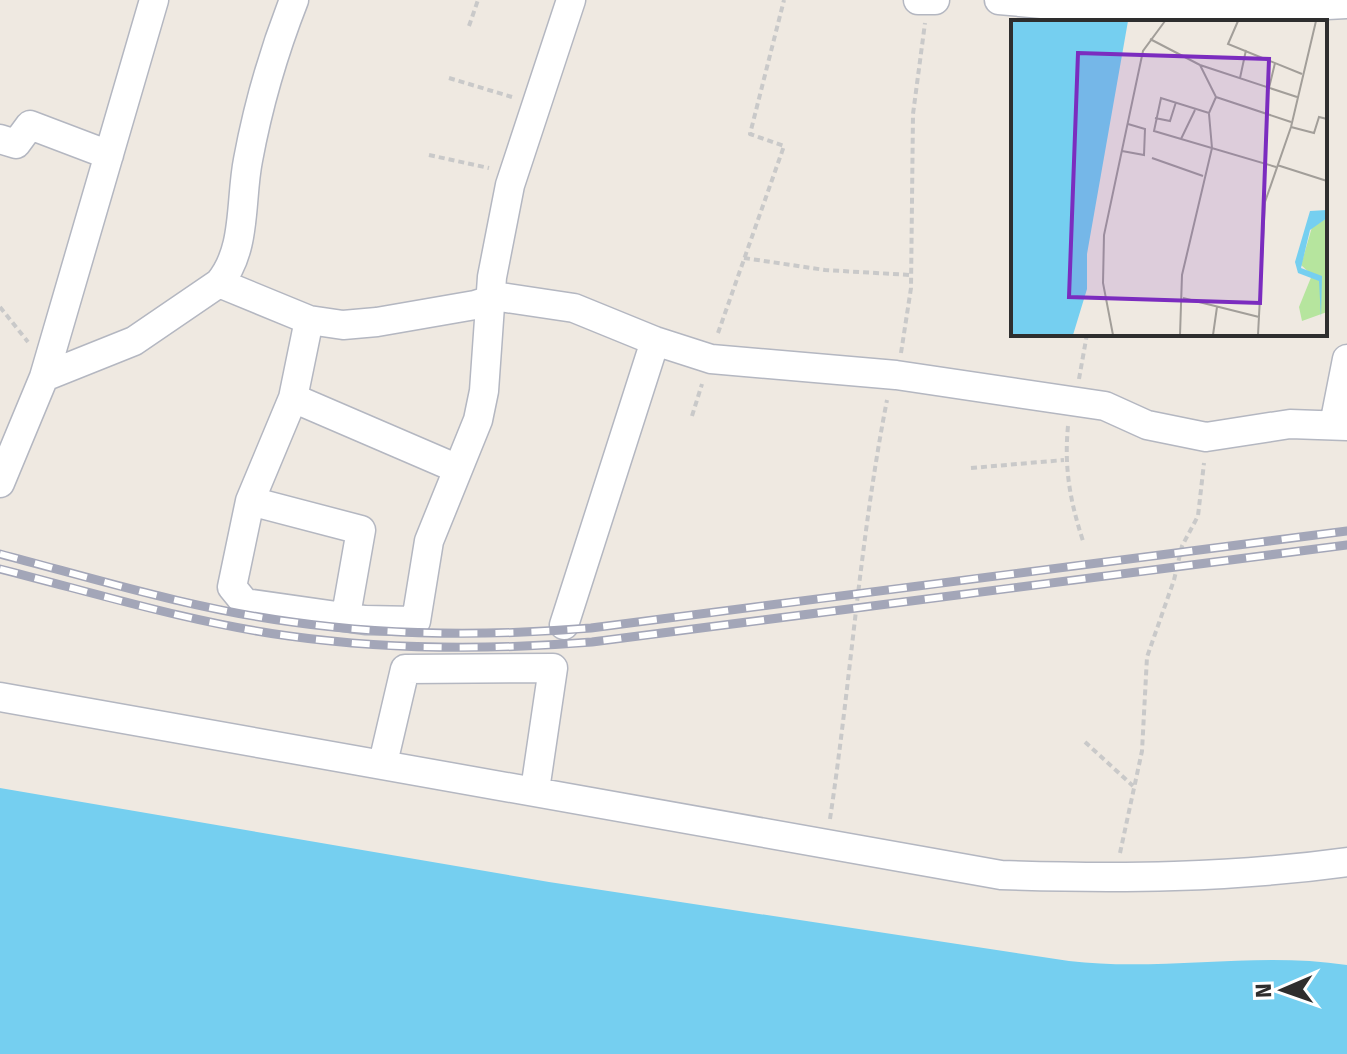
<svg xmlns="http://www.w3.org/2000/svg" width="1347" height="1054" viewBox="0 0 1347 1054" font-family="'Fira Sans',sans-serif">
<style>
.water{fill:#75cff0}
.lines{fill:none;stroke-linecap:round;stroke-linejoin:round}
.minor-casing{stroke:#b4b7c1;stroke-width:31}
.path{stroke:#c9c9c9;stroke-width:4;stroke-dasharray:6 4;stroke-linecap:butt}
.minor{stroke:#fff;stroke-width:28}
.rail-casing{stroke:#a3a6b8;stroke-width:9}
.rail{stroke:#fff;stroke-width:6;stroke-dasharray:18;stroke-linecap:butt}
.inset-road{fill:none;stroke:#a29e99;stroke-width:2}
.view{fill:#7b2cbf;fill-opacity:0.15;stroke:#7b2cbf;stroke-width:4}
.inset-edge{fill:none;stroke:#2e2e2e;stroke-width:4}
</style>
<rect width="100%" height="100%" fill="#efe9e1"/>
<!-- water -->
<path class="water" d="M0,788L549,882L1069,961C1161,972 1255,951 1347,965V1054H0Z"/>
<g class="lines">
<defs>
<path id="minor" d="M918,0H935
M999,0L1150,14L1347,4
M0,139L16,144L30,125L109,155
M219,283C247,250 240,200 248,160C258,106 274,51 294,0
M309,320L343,325L377,322L475,305L500,297L574,308L655,341L711,359L896,375L1105,406L1147,425L1206,437L1290,424L1347,426
M44,377L134,341L219,283L309,320L293,398L250,501L232,587L245,603L365,620L416,621L429,541L478,420L484,391L492,277L510,185L571,0
M293,398L458,469
M1334,425L1347,359
M0,483L44,377L154,0
M250,501L361,530L346,615
M564,625L655,341
M0,697L1001,875C1118,879 1231,878 1347,862
M383,763L405,669L553,668L535,790"/>
</defs>
<!-- minor casing -->
<use href="#minor" class="minor-casing"/>
<!-- path -->
<path class="path" d="M469,26L478,0
M449,78L512,97
M429,155L489,168
M744,258L825,270L911,275
M0,307L28,342
M718,333L784,146L750,134L784,0
M901,353L911,288L913,114L925,23
M1079,379L1087,334
M692,416L702,384
M1068,426C1064,468 1070,501 1083,541
M971,468L1064,460
M1085,742L1133,786
M830,819C851,679 860,538 887,400
M1120,853L1142,751L1147,657L1174,580L1182,546L1198,516L1204,463"/>
<!-- minor -->
<use href="#minor" class="minor"/>
<defs>
<path id="rail" d="M0,554C96,579 193,609 292,622C391,636 491,636 591,628L1347,531
M0,569C95,593 192,623 289,636C390,650 491,650 592,642L1347,545"/>
</defs>
<!-- rail casing -->
<use href="#rail" class="rail-casing"/>
<!-- rail -->
<use href="#rail" class="rail"/>
</g>
<!-- overview -->
<g transform="translate(1011 20)">
<rect width="316" height="316" fill="#efe9e1"/>
<path d="M316,198V292L291,301L288,287L301,255L290,245L301,207Z" fill="#b6e59e"/>
<path d="M0,1H117L76,234V269L62,315H0ZM316,190V198L299,210L290,248L311,256L310,298L308,261L287,253L284,242L299,191Z" fill="#75cff0"/>
<path class="inset-road" d="M227,1L217,24L291,54M139,19L189,45L286,77M189,45L205,77L198,93L150,78L143,111L265,147M229,58L235,30M258,68L264,43M205,77L280,102M144,98L159,101L165,82M280,107L303,113L308,97L316,99M170,119L184,90M111,131L133,135L134,109L117,104M141,138L192,156M266,145L316,161M172,278L248,297M102,315L92,263L93,215L132,31L154,1M169,315L171,255L201,128L198,94M202,315L206,287M247,315L254,182L280,107L305,1"/>
<path class="view" d="M67,33L258,39L249,283L58,277Z"/>
<rect width="316" height="316" class="inset-edge"/>
</g>
<!-- north arrow -->
<g transform="translate(1283 990) rotate(268)" stroke="#ffffff" stroke-width="6" paint-order="stroke">
<path d="M0-6L14 30L0 20L-14 30Z" fill="#2e2e2e"/>
<text y="-12" font-size="22" font-weight="bold" text-anchor="middle" fill="#2e2e2e">N</text>
</g>
</svg>
